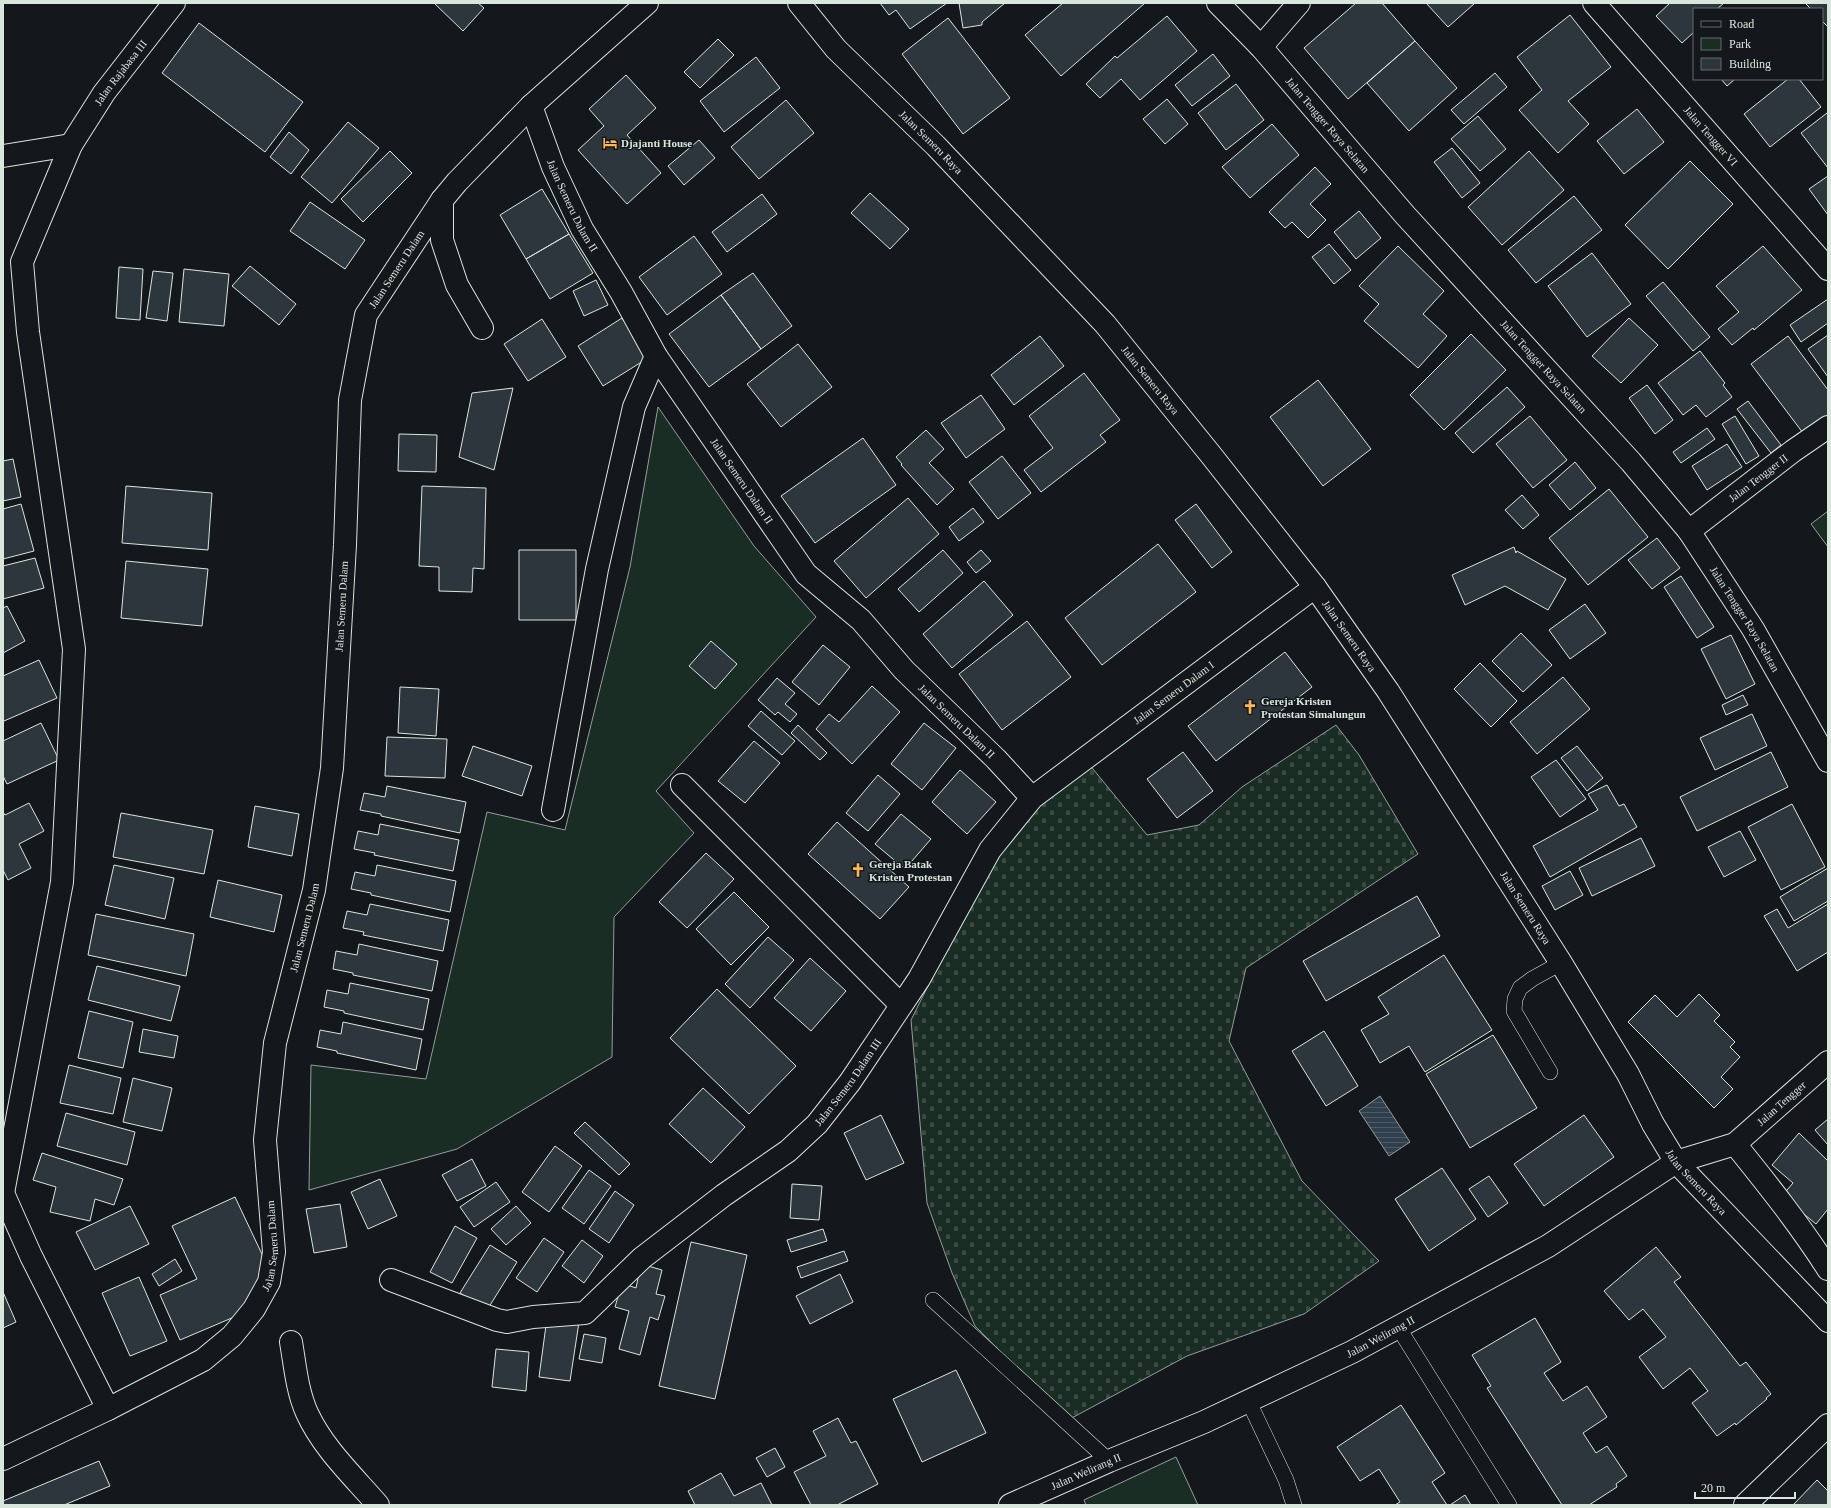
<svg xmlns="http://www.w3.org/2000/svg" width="1831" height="1508" viewBox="0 0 1831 1508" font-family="'Times New Roman',serif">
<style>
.green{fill:#1a2d24;stroke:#939e99}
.cemetery{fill:url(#cemetery-stones);stroke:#939e99}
.water{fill:url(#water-rules);stroke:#939e99}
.building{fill:#2c363c;stroke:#d8e6dc}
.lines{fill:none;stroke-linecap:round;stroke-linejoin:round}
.service-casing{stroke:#d8e6dc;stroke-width:16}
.minor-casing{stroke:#d8e6dc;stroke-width:24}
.tertiary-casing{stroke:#d8e6dc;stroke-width:24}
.service{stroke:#14181c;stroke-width:15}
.minor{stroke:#14181c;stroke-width:22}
.tertiary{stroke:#14181c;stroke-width:22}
.labels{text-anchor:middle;stroke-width:3;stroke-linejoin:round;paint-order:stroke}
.street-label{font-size:11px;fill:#d8e6dc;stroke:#14181c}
.poi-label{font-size:11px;font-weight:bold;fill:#d8e6dc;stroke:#14181c;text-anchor:start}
</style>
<defs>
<pattern id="cemetery-stones" width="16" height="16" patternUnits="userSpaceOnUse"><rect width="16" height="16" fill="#1a2d24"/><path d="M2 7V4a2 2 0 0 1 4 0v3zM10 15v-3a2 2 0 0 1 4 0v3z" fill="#3b4b43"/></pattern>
<pattern id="water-rules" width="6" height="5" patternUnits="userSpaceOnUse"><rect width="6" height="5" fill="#2f3f4d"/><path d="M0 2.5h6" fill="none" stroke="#4c5b66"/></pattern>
</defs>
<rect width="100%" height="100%" fill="#14181c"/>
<!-- green -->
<path class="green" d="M658,407L754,546L816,617L656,791L694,833L614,917L612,1057L457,1149L309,1190L311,1065L426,1079L487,812L565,830L630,567Z
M1828,511V547L1811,524Z
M1176,1457L1198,1505H1086L1084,1500Z"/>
<!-- cemetery -->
<path class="cemetery" d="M1336,725L1359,755L1418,854L1246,968L1229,1041L1302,1181L1379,1261L1304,1314L1187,1356L1068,1420L975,1326L952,1273L927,1203L911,1020L973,896L1015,826L1084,758L1147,835L1199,825L1242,787Z"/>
<!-- water -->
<path class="water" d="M1380,1096L1410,1142L1389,1156L1359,1111Z"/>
<!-- building -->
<path class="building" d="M434,3H478L484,8L463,31Z
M880,3H947L910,29L896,10L889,15Z
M959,3H1005L982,22V25L963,28Z
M1063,3H1145L1061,76L1025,35Z
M1356,3H1382L1415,41L1348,99L1304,48Z
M1426,3H1475L1448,27Z
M1670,3H1724L1717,9H1694V32L1682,43L1656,16Z
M1805,3H1828V27L1822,21V9H1811Z
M1570,15L1611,67L1568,101L1589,124L1558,153L1519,110L1542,90L1517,57Z
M1167,16L1197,51L1140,100L1121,79L1100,98L1086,84L1115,56L1117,58Z
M948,18L1010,98L963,134L902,54Z
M199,23L303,102L265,152L162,73Z
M718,39L734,55L700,88L684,72Z
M1415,41L1457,88L1409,131L1367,83Z
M1213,54L1230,76L1192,106L1175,85Z
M756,57L780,88L724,132L700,101Z
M1495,73L1507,87L1464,124L1451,110Z
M626,75L656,108L627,135L661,173L627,204L578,150L604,126L589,109Z
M1721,79H1735L1727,86Z
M1788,79H1799L1821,107L1770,147L1744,114Z
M1236,84L1264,120L1226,150L1198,113Z
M1167,99L1188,124L1165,144L1143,119Z
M786,100L814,133L759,179L731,147Z
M1637,109L1664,142L1624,174L1597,141Z
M1827,113L1828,114V168L1801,133Z
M1478,116L1506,149L1480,171L1451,139Z
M348,122L379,148L332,203L301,177Z
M1272,124L1299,155L1250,198L1222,167Z
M289,132L309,150L291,174L270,157Z
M699,140L715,158L684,185L668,166Z
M1452,148L1480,183L1462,198L1434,162Z
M390,151L412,173L363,222L341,199Z
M1529,151L1564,190L1502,245L1468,207Z
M1690,161L1733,204L1668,269L1625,225Z
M1315,167L1331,184L1310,204L1326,220L1308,238L1292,222L1285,228L1269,212Z
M1828,176V215L1809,189Z
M542,189L569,234L526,259L500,215Z
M870,193L909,229L890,249L851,213Z
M762,194L777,214L727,252L712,232Z
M1574,196L1602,230L1536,283L1508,250Z
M310,202L365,240L345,269L290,231Z
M1359,211L1381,238L1356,259L1334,232Z
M569,234L593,273L550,299L526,259Z
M694,236L722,274L667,315L639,277Z
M1329,244L1351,270L1334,284L1312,257Z
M1398,246L1444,291L1423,314L1447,336L1418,368L1364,321L1379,304L1359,286Z
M1763,246L1802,290L1754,330L1753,328L1732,345L1718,329L1739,312L1716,286Z
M1592,253L1631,304L1587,337L1548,286Z
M250,266L296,304L279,325L232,286Z
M119,267L143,269L140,320L116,318Z
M184,269L229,274L224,326L179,322Z
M153,271L173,273L167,321L146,318Z
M753,273L792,326L761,349L721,295Z
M596,280L608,305L584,316L573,291Z
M1663,282L1710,337L1693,351L1646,296Z
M721,295L761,349L709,387L669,334Z
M1828,299V323L1801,342L1790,325Z
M622,318L648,358L603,386L578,346Z
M1629,318L1658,345L1621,383L1592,356Z
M542,319L566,357L528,381L504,344Z
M1471,334L1506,370L1444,430L1410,395Z
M1828,335V377L1808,349Z
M1040,336L1064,366L1014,405L991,375Z
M1788,336L1828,390V415L1803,433L1751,364Z
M798,344L832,387L781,427L747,384Z
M1700,351L1725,383L1723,385L1732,397L1706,417L1696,405L1683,415L1658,383Z
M1084,373L1120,420L1100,435L1106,442L1041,492L1024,470L1053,448L1029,416Z
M1318,380L1371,449L1323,486L1270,417Z
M1647,385L1673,420L1655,434L1629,398Z
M1507,387L1525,407L1473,453L1455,433Z
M513,388L494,470L459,457L472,393Z
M981,395L1005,429L966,458L941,423Z
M1748,401L1781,445L1771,453L1737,409Z
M1530,416L1567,460L1533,488L1496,444Z
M1735,416L1759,456L1746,464L1722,424Z
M1707,428L1715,439L1681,463L1673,452Z
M926,430L944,449L929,463L954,489L937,505L901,465L902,464L896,457Z
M399,434L437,435L436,472L398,471Z
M863,438L896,485L815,543L781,496Z
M1727,444L1742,467L1707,490L1692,466Z
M1002,456L1031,493L998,519L969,482Z
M13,459L21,497L3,501V461Z
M1575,462L1596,488L1570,510L1549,485Z
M126,486L212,493L208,550L122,543Z
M422,486L486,488L484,569L473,568L472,592L439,591V567L419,566Z
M1609,489L1648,537L1588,585L1549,538Z
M1522,495L1539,515L1523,529L1505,510Z
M908,498L939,534L866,598L834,561Z
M21,504L34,551L3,559V509Z
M1196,504L1232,552L1212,568L1175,520Z
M973,508L984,522L959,541L949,527Z
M1657,538L1680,568L1652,589L1628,560Z
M1158,544L1196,592L1102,665L1065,618Z
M1514,547L1516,553L1517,551L1566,579L1548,610L1505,586L1465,605L1452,575Z
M519,550H576V620H519Z
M943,550L963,573L919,612L898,589Z
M981,550L991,561L976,573L967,562Z
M35,558L44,588L3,599V566Z
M126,561L208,569L202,626L121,618Z
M1681,576L1714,627L1697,638L1664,587Z
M984,581L1013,615L952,668L923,634Z
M1585,604L1606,633L1570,659L1549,630Z
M7,606L25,641L3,653V608Z
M1027,621L1071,677L1002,730L959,674Z
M1521,633L1552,665L1523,692L1492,661Z
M1731,635L1755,684L1726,699L1701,649Z
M711,641L737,664L715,689L689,666Z
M823,645L850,667L819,705L792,682Z
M1285,652L1312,687L1216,761L1188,726Z
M39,660L57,698L4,721L3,718V676Z
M1480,663L1517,701L1491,727L1454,689Z
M1563,677L1590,709L1537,754L1510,722Z
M777,678L795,693L785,704L797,714L790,722L778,712L775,715L758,700Z
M872,686L900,712L852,764L816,729L829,714L839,722Z
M400,687L439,689L436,736L398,733Z
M1743,695L1748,705L1726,715L1722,705Z
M761,711L795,741L782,755L748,726Z
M1752,714L1767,746L1715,770L1700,738Z
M41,723L59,760L7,784L3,776V741Z
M924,723L956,748L922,790L891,764Z
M798,725L827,753L820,760L791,733Z
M387,737L447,739L445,778L385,776Z
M754,741L780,763L745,803L718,781Z
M473,746L532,766L522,796L462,776Z
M1577,746L1603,778L1587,791L1561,758Z
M1183,752L1213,791L1177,818L1147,779Z
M1771,752L1788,787L1697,831L1680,797Z
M1556,760L1586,799L1560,817L1531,777Z
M960,770L996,802L967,834L932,802Z
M878,775L900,794L868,831L846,813Z
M1607,785L1619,806L1624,804L1637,827L1550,877L1533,846L1598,810L1588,794Z
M387,786L466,802L460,833L381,816V814L360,810L364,793L385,797Z
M29,803L44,831L19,844L31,868L8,880L3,870V812L5,815Z
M1792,804L1825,867L1781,890L1748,827Z
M255,806L299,814L292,856L248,847Z
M121,813L213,830L204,874L113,857Z
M901,814L931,839L905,869L875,844Z
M837,822L909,887L880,919L808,854Z
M380,824L459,840L453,871L374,855L375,853L354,849L358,831L378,835Z
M1740,831L1756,860L1724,877L1708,847Z
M1641,838L1655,866L1592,896L1579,868Z
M706,853L734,879L687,928L659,902Z
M114,865L174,878L165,919L105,905Z
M377,865L456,881L450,912L371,895V893L351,889L355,872L375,876Z
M1828,868V901L1794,921L1780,897Z
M1570,871L1583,895L1555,910L1542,886Z
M218,880L282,895L274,932L210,917Z
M734,892L769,927L731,965L696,929Z
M1417,896L1440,936L1326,1001L1303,961Z
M370,904L449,920L443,951L363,935L364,932L343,928L347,911L367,915Z
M1828,904V952L1797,971L1764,916L1777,909L1788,928Z
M96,914L194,934L186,976L88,955Z
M768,937L794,960L750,1008L725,984Z
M359,944L438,961L432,991L353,975V973L333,969L336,951L357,955Z
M1444,955L1492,1030L1425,1072L1409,1046L1380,1063L1361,1030L1389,1014L1378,997Z
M810,958L846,991L811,1031L774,998Z
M97,966L180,986L171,1021L88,1000Z
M350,983L429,999L423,1030L344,1013V1011L324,1007L327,990L348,994Z
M717,989L796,1066L749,1114L670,1038Z
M1699,994L1720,1015L1714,1021L1735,1042L1730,1047L1740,1057L1721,1077L1733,1089L1714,1108L1628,1022L1655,995L1677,1017Z
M89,1011L133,1022L123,1068L78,1058Z
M343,1022L422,1039L416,1070L337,1053V1051L317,1047L320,1030L341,1034Z
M143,1029L178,1036L174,1058L139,1052Z
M1324,1031L1358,1086L1326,1106L1292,1051Z
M1493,1035L1537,1108L1470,1148L1426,1074Z
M69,1065L121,1078L113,1114L60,1103Z
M133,1078L172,1088L162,1131L123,1122Z
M703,1088L745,1127L711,1163L669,1124Z
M66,1113L135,1132L127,1165L57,1146Z
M881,1115L904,1163L866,1180L844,1133Z
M1584,1115L1614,1157L1544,1206L1514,1164Z
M1828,1119V1145L1815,1130Z
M585,1122L630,1164L619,1175L574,1133Z
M1799,1133L1828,1161V1209L1816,1224L1782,1196L1793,1183L1772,1165Z
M555,1146L582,1166L549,1212L522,1192Z
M42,1153L123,1179L114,1205L95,1199L90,1221L50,1212L56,1187L33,1180Z
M472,1159L486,1186L457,1201L442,1175Z
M1442,1168L1476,1219L1429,1251L1395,1199Z
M589,1170L611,1186L584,1224L562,1208Z
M1489,1176L1508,1203L1488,1217L1469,1189Z
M380,1179L397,1216L368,1229L351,1192Z
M496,1182L510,1202L474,1227L460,1207Z
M792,1184L822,1186L819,1220L790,1218Z
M615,1191L634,1205L609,1243L589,1229Z
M235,1197L277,1286L253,1309L180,1340L160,1295L197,1279L172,1226Z
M340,1204L347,1247L314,1253L306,1209Z
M130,1206L149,1244L95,1270L76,1232Z
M516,1206L531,1223L506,1245L491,1229Z
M455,1226L477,1238L452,1283L430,1272Z
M823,1229L827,1241L791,1252L787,1240Z
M544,1238L564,1252L537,1292L516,1278Z
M582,1240L603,1256L584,1283L562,1266Z
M691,1242L747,1255L715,1399L659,1386Z
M490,1245L517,1262L487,1310L460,1293Z
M1656,1247L1681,1277L1674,1282L1740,1366L1746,1362L1771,1394L1766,1398L1767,1399L1736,1425L1735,1423L1717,1436L1692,1403L1708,1391L1690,1368L1663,1389L1639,1357L1666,1337L1643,1309L1629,1320L1604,1291Z
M844,1251L848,1261L801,1278L797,1267Z
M175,1259L182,1271L159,1286L152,1274Z
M641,1264L662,1270L656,1294L665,1296L658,1320L650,1317L640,1355L619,1349L629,1311L615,1307L622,1283L636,1288Z
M840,1274L853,1302L810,1324L796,1296Z
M139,1277L167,1341L130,1356L102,1293Z
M3,1292L16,1322L3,1328Z
M547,1318L579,1322L570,1381L539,1377Z
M1535,1318L1561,1362L1544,1373L1563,1401L1587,1386L1607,1417L1583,1433L1596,1453L1607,1446L1627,1476L1616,1484L1617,1487L1589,1505H1562L1487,1388L1491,1386L1472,1355Z
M584,1334L606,1338L602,1363L579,1359Z
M496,1349L529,1352L526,1391L492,1387Z
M956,1370L986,1433L922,1462L893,1399Z
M1401,1405L1445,1473L1432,1482L1447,1505H1395L1400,1502L1379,1469L1360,1481L1337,1447Z
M838,1418L851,1443L856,1441L878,1484L837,1505H811L794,1472L826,1456L813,1431Z
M775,1448L785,1467L767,1477L756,1458Z
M99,1461L110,1486L64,1505H3V1501Z
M721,1473L734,1496L761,1483L772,1505H695L688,1491Z
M1817,1480L1828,1491V1505H1793Z
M1465,1495L1471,1505H1450Z"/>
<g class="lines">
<defs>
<path id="service" d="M1550,1072L1514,1011L1515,999L1520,988L1532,979L1561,963
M933,1300L1109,1461
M1398,1327L1509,1505
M1248,1400L1286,1480L1294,1505"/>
<g id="minor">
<path id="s1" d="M1218,3L1261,47L1405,215L1631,462L1689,531L1753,629L1828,761"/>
<path id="s2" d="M1594,3L1828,269"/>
<path d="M1261,47L1299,3"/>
<path id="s3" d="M531,106L553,167L582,229L621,292L656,356L806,574L861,620L904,670L996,759L1032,798"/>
<path d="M3,156L71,145"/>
<path d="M442,200V240L457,285L482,328"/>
<path id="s4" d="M1689,531L1793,451L1828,427"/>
<path d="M682,785L901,1005"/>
<path d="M553,810L597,569L634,407L656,356"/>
<path d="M1735,1144C1768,1185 1800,1225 1828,1269"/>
<path id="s5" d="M3,1193L62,882L74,649L28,332L22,262L71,145L104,93L174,3"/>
<path d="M3,1193L31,1256L108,1409"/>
<path id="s6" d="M391,1280L497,1320L507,1322L533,1317L585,1313L642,1258L724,1195L788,1151L817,1124L850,1082L919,979L990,850L1032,798L1315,587"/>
<path d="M291,1342C295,1365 297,1391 307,1413C323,1448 353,1476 378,1505"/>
<path id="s7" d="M3,1459L108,1409L203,1360L232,1336L254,1309L269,1282L274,1252L265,1140L275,1043L314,890L332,768L345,545L350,400L366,315L442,200L457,182L531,106L647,3"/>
<path id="s8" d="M1010,1505L1109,1461L1204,1422L1352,1352L1548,1246L1676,1162L1735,1144L1828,1062"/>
<path d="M1745,1505L1828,1425"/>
</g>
<g id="tertiary">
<path id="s9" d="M799,3L836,49L936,146L1105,324L1211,455L1315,587L1388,691L1561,963L1628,1074L1653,1124L1676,1162L1828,1321"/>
</g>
</defs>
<!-- service casing -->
<use href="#service" class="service-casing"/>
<!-- minor casing -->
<use href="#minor" class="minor-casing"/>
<!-- tertiary casing -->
<use href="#tertiary" class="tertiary-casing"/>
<!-- service -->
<use href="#service" class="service"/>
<!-- minor -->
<use href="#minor" class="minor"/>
<!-- tertiary -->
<use href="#tertiary" class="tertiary"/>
</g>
<!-- icons -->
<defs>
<symbol id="hotel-bare" viewBox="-9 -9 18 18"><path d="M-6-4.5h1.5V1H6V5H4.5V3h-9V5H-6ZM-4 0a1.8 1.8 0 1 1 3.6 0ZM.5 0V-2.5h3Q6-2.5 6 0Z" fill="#ffb74d" stroke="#14181c" stroke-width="2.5" paint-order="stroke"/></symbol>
<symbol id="church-bare" viewBox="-9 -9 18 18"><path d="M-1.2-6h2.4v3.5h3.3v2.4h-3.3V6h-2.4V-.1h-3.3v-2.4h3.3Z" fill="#ffb74d" stroke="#14181c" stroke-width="2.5" paint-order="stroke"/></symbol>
</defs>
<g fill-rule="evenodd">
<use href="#hotel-bare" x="600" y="133" width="20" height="20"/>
<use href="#church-bare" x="1240" y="697" width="20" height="20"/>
<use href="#church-bare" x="848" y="860" width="20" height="20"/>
</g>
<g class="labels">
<!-- street labels -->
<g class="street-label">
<text dy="4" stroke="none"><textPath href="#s5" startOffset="1155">Jalan Rajabasa III</textPath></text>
<text dy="4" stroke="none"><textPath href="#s1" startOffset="164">Jalan Tengger Raya Selatan</textPath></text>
<text dy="4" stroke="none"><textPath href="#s2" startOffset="177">Jalan Tengger VI</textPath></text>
<text dy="4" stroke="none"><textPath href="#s9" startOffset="192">Jalan Semeru Raya</textPath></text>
<text dy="4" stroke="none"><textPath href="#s3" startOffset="108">Jalan Semeru Dalam II</textPath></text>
<text dy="4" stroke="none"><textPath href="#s7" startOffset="1358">Jalan Semeru Dalam</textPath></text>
<text dy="4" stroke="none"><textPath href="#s1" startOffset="488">Jalan Tengger Raya Selatan</textPath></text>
<text dy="4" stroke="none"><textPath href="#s9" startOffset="516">Jalan Semeru Raya</textPath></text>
<text dy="4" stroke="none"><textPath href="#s4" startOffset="87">Jalan Tengger II</textPath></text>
<text dy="4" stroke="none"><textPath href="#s3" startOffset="432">Jalan Semeru Dalam II</textPath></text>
<text dy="4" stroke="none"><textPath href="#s7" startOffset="1010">Jalan Semeru Dalam</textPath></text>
<text dy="4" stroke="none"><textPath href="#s1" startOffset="812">Jalan Tengger Raya Selatan</textPath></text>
<text dy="4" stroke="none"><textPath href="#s9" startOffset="840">Jalan Semeru Raya</textPath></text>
<text dy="4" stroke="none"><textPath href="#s6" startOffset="1070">Jalan Semeru Dalam I</textPath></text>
<text dy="4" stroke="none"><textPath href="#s3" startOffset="756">Jalan Semeru Dalam II</textPath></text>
<text dy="4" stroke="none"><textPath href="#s9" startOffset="1164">Jalan Semeru Raya</textPath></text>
<text dy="4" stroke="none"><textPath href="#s7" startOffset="686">Jalan Semeru Dalam</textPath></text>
<text dy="4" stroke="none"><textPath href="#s6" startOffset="554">Jalan Semeru Dalam III</textPath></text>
<text dy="4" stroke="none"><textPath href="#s8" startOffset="874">Jalan Tengger</textPath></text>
<text dy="4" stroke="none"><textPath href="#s9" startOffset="1488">Jalan Semeru Raya</textPath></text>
<text dy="4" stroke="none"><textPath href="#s7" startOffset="363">Jalan Semeru Dalam</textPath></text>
<text dy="4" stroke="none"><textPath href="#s8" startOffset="407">Jalan Welirang II</textPath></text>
<text dy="4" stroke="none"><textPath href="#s8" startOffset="83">Jalan Welirang II</textPath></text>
</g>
<!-- poi labels -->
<g class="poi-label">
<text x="621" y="147">Djajanti House</text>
<text x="1261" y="705">Gereja Kristen<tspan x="1261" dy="13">Protestan Simalungun</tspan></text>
<text x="869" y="868">Gereja Batak<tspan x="869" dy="13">Kristen Protestan</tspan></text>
</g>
</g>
<!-- border -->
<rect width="1831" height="1508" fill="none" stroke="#d8e6dc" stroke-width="8"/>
<!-- legend -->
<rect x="1693" y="8" width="130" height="72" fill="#14181c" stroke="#626a69"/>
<rect x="1701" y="21" width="20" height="6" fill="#14181c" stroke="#626a69"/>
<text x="1729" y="28" font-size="12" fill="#d8e6dc">Road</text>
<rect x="1701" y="38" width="20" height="12" fill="#1a2d24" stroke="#626a69"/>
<text x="1729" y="48" font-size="12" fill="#d8e6dc">Park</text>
<rect x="1701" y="58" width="20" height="12" fill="#2c363c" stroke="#626a69"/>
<text x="1729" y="68" font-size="12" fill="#d8e6dc">Building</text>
<!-- scale -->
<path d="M1695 1492v6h100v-6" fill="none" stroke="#d8e6dc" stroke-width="2"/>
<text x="1701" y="1492" font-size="12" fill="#d8e6dc" stroke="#14181c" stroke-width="3" paint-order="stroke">20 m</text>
</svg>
